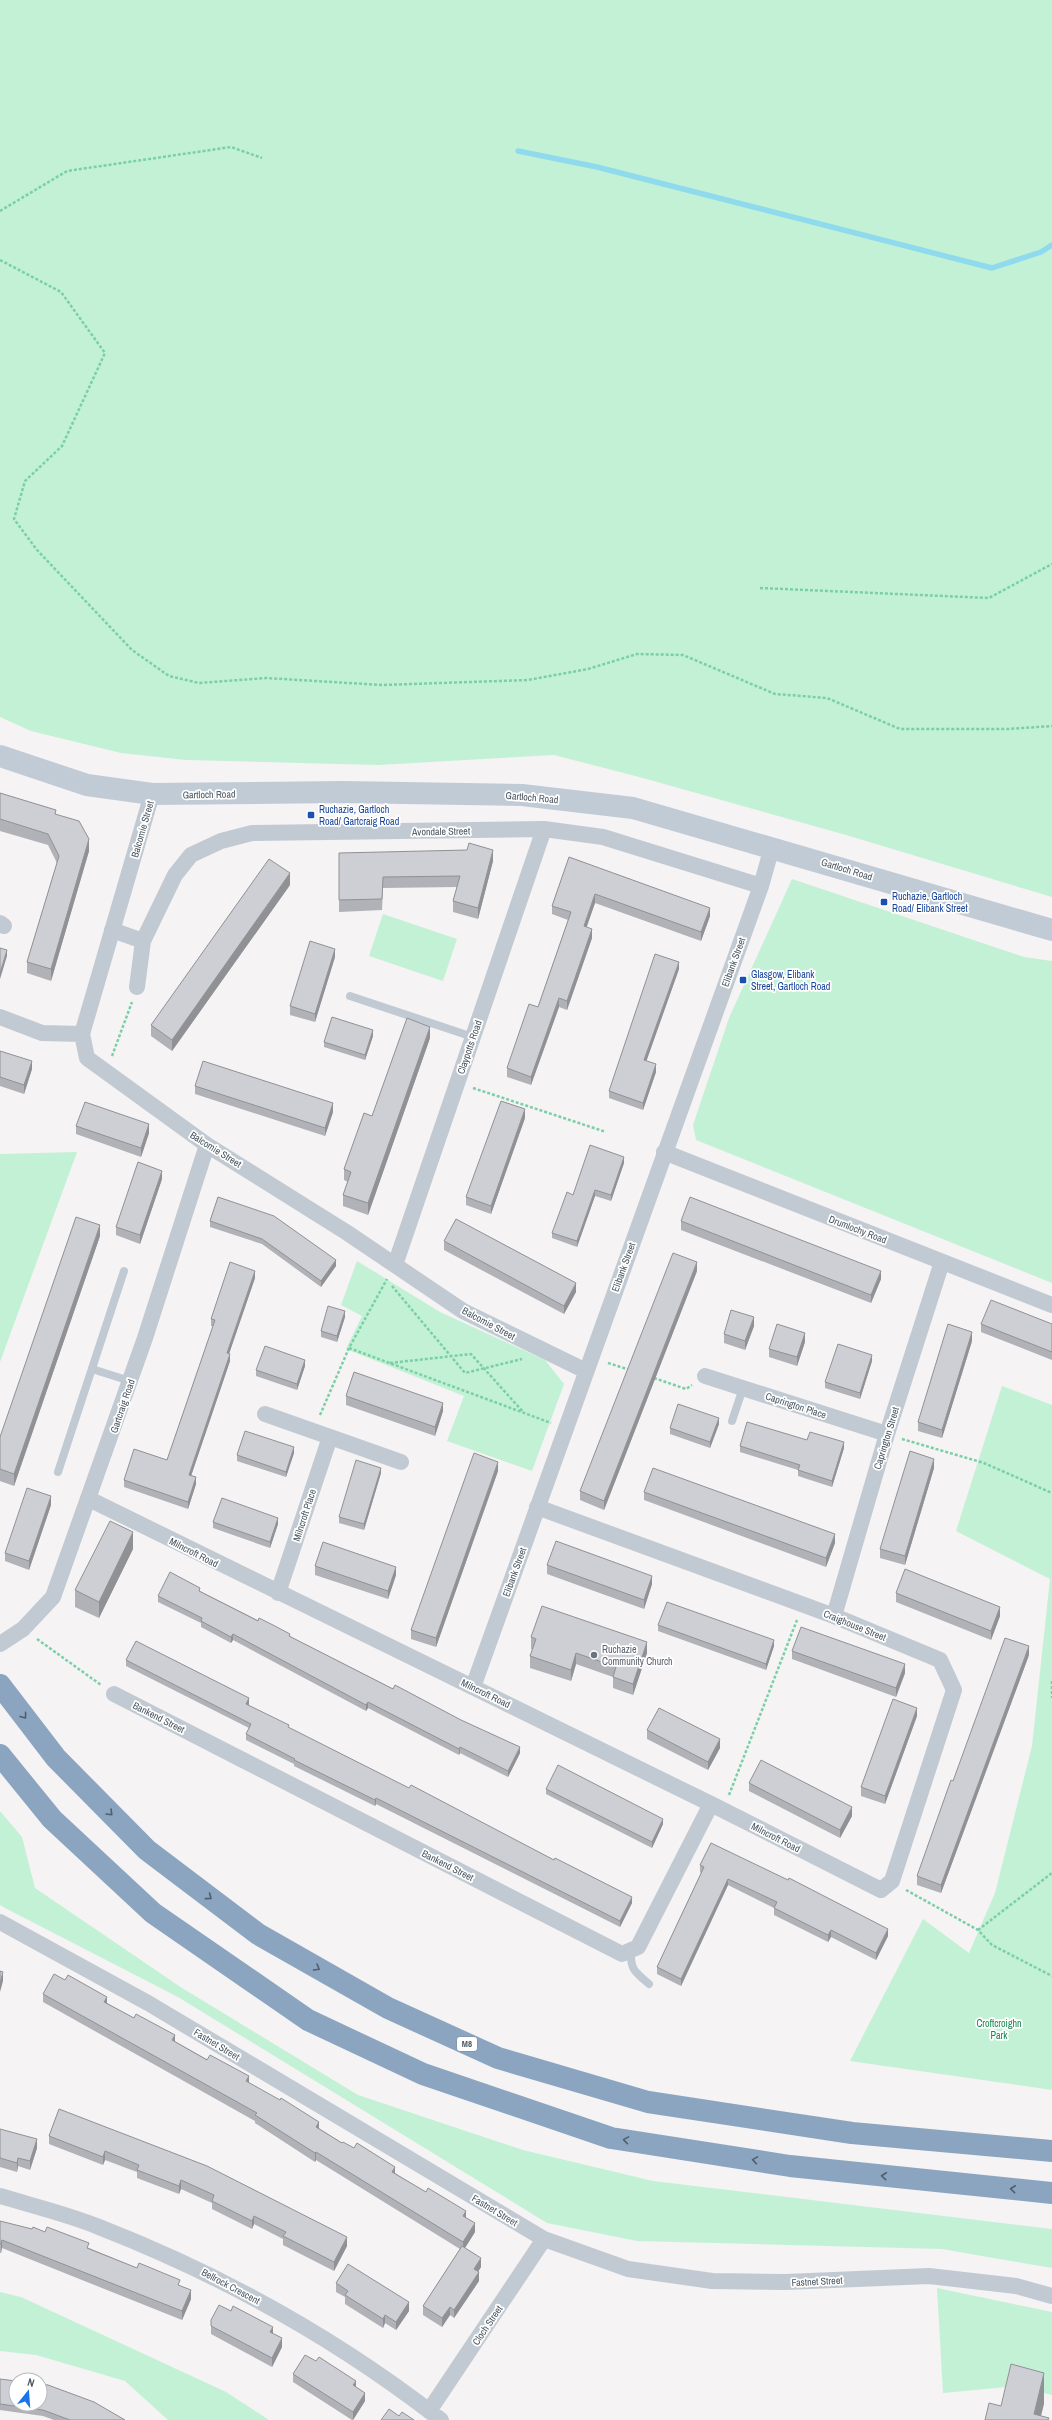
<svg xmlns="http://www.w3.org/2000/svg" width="1052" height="2420" viewBox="0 0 1052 2420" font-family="'Archivo Narrow',sans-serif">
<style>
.green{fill:#c3f1d5}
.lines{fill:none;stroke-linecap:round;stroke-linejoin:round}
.stream{stroke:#90daee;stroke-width:5.5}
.path{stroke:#7ad0a6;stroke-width:2.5;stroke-dasharray:3 2;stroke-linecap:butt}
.service{stroke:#c1cad2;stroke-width:8}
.minor{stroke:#c1cad2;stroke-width:16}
.secondary{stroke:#c1cbd6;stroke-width:22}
.motorway{stroke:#8ba5c1;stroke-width:22}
.wall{fill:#b0b2b7}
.shaded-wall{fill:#909195}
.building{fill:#cdcfd5;stroke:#909195}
.oneway{stroke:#505e6b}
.transit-dot{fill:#1a4fb4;stroke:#fff;stroke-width:1.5}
.worship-dot{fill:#6b7280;stroke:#fff;stroke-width:1.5}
.labels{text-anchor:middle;stroke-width:3.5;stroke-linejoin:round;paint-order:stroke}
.shield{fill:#fff;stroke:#808990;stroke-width:1}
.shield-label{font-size:9px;font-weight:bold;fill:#4a5661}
.street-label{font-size:10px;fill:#4a5661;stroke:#fff}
.transit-label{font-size:10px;fill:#164399;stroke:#fff;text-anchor:start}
.worship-label{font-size:10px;fill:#5b616d;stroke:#fff;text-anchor:start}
.park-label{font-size:10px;fill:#17864f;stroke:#fff}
</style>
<rect width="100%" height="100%" fill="#f5f3f3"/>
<!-- green -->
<path class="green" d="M0,0H1052V897L846,835L643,778L554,755L378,765L186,760L121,753L31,731L0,717Z
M792,879L1024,957L1052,961V1283L696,1140L693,1125L729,1018Z
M383,914L457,939L443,981L369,956Z
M77,1152L0,1362V1154Z
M357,1261L440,1312L545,1360L564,1384L532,1471L447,1441L464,1396L346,1349L362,1316L341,1305Z
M1002,1386L1052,1405V2090L850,2061L923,1919L969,1953L995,1893L1032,1746L1050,1579L956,1531Z
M0,1811L22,1837L35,1888L182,1988L358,2095L523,2150L653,2181L1052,2229V2268L942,2249L637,2241L547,2223L178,1997L5,1908L0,1905Z
M937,2288L1052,2312V2395L1017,2386L943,2393Z
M0,2292L21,2297L226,2392L269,2420H168L125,2381L36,2355L0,2351Z"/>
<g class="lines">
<!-- stream -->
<path class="stream" d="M518,151L597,167L992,268L1041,252L1052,245"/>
<!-- path -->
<path class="path" d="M0,211L67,171L231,147L262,158
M0,260L61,292L105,353L62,446L25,481L14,519L37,550L132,650L169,676L199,683L266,678L382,685L528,680L588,669L637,654L683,655L775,694L827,698L900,729H1008L1052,726
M760,588L989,598L1052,564
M112,1056L132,1002
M473,1088L606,1132
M392,1286L465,1373L522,1359
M349,1348L551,1423
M390,1363L471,1354L524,1413
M608,1363L630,1370
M654,1378L686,1389L692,1385
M320,1415L349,1348L387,1279
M902,1439L984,1463L1052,1493
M37,1639L101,1685
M1052,1681V1698
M729,1795L797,1620
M906,1890L978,1930L992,1945L1052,1976
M978,1930L1052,1873"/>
<!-- service -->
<path class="service" d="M350,996L473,1037
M92,1369L130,1381
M732,1421L743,1388
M58,1472L124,1271
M631,1950C630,1970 635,1972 649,1984"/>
<!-- minor -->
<path class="minor" d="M152,794L82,1034L87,1058L207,1145L346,1232L463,1311L586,1371
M0,923L4,926
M112,930L143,941
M137,987L143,941L175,875L191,855L221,841L252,833L544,829L603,837L761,886
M0,1017L42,1033L82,1034
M664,1152L1052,1305
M395,1265L544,829
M705,1376L887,1434
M265,1414L401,1462
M89,1499L711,1804L881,1890L892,1881L954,1690L940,1660L834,1616L537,1507
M278,1593L330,1437
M834,1616L887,1434L942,1262
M0,1644L23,1629L53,1597L145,1338L207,1145
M473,1687L761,886L772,847
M114,1694L622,1954L638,1947L711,1804
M0,1922L148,2003L544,2239L628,2269L712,2281L786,2282L929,2276L1016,2286L1052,2296
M0,2196C33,2206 67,2214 99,2227C222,2275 337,2339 441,2420
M429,2411L544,2239"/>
<!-- secondary -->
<path class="secondary" d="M0,756L87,785L152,794L344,792L522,795L633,808L1052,930"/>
<!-- motorway -->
<path class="motorway" d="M0,1685L56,1758L147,1850L258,1934L388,2008L498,2058L648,2102L852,2133L1052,2151
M0,1755L52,1819L153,1913L308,2020L423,2074L611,2138L790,2166L1052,2193"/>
</g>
<!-- wall -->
<path class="wall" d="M0,793L56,814L89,851L51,981L27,973V962L57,863L48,845L0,831Z
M339,853L493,861L478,919L453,912V901L457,887L383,888L382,910L339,912Z
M569,857L710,916L701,941L595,903L586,927L592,938L567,1010L559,1007L531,1085L507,1077V1068L538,1007L568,920L552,914V906Z
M290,885L172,1051L151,1036V1025Z
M335,957L315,1022L290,1015V1006Z
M679,969L646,1061L656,1072L643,1110L609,1098V1091Z
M373,1036L365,1060L324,1047V1042Z
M430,1038L368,1215L343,1206V1195L348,1182L344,1180V1169L372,1116Z
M0,1051L32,1069L24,1094L0,1086Z
M195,1086L333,1112L325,1136L195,1094Z
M525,1118L491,1214L466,1205V1197Z
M76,1126L149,1133L141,1157L76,1134Z
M624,1163L611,1201L595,1196L577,1247L552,1238V1233L573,1195Z
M162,1179L140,1244L116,1235V1227Z
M218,1197L336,1266L321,1287L262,1244L210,1227V1221Z
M681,1221L881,1279L871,1303L681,1230Z
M100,1236L14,1486L0,1481V1437Z
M444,1241L576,1292L564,1314L444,1250Z
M697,1271L604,1510L580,1500V1491Z
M255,1278L229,1353L230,1361L191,1476L196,1484L188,1509L124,1487V1480L167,1460L213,1326H211V1319Z
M345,1317L337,1342L321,1337V1331Z
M981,1324H1052V1360L981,1332Z
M754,1326L745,1350L724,1343V1334Z
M972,1341L942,1438L918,1431V1422Z
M805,1342L797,1366L769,1357V1349Z
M872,1361L860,1399L825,1388V1382Z
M305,1366L297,1390L256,1376V1370Z
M346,1396L443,1411L435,1436L346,1405Z
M719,1424L710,1448L670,1434V1428Z
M807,1440L844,1448L832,1487L798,1476V1470L740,1452V1446Z
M294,1453L286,1477L237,1461V1455Z
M934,1468L905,1565L880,1558V1549Z
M498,1471L436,1647L411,1639V1630Z
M381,1473L364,1530L339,1523V1517Z
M644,1492L835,1543L826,1567L644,1500Z
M51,1505L29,1570L5,1561V1553Z
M213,1522L278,1524L270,1548L213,1528Z
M133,1549L99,1618L75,1607V1590Z
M547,1565L652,1584L644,1609L547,1574Z
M315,1566L396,1575L388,1599L315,1575Z
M200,1591L520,1753L508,1777L460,1753L459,1755L368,1708L366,1711L233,1640L231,1643L201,1627V1623L158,1602V1596Z
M896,1593L1000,1616L991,1640L896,1602Z
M658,1625L774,1646L766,1670L658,1631Z
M531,1637L647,1653L633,1695L613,1688V1677L576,1664L571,1681L530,1668V1656L533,1649H531Z
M792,1651L905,1673L896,1697L792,1659Z
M1029,1655L941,1893L917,1885V1876L953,1781Z
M126,1660L249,1704L248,1705L289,1728L632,1903L620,1927L376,1804L375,1806L294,1766V1764L246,1740V1734L249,1728L126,1666Z
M917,1716L885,1804L861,1796V1787Z
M647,1730L720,1748L708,1770L647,1739Z
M749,1783L852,1816L840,1838L749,1791Z
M546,1789L663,1824L652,1848L546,1794Z
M700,1865L888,1936L876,1960L831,1937L828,1942L774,1915V1908L728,1885L681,1986L657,1974V1967L701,1873L700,1872Z
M43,1994L107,2003L249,2083L342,2143L395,2173L466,2218L475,2232L465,2248L481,2267L478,2272L479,2281L454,2318L450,2315L442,2327L423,2315V2306L460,2249L316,2160L315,2162L255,2123V2121L43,2002Z
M59,2109L347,2246L334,2271L283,2245V2239L254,2224L252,2229L212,2209V2203L181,2189L179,2194L137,2178V2172L105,2160L103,2165L49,2144V2136Z
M0,2129L37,2148L30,2170L18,2166L17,2172L0,2167Z
M0,2221L89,2248L180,2286L191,2299L182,2320L2,2248L1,2253H0Z
M336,2283L409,2311L396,2330L385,2323L383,2328L345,2304V2297L336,2292Z
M211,2320L273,2333L282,2347L272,2367L211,2334Z
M293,2374L356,2387L365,2401L353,2420H352L293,2382Z
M0,2379L125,2420H54L43,2416L0,2410Z"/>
<!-- shaded-wall -->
<path class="shaded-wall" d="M89,839V851L51,981V969Z
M493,850V861L478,919V908Z
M290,873V885L172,1051V1040Z
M595,894V903L584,935V926Z
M710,908V916L701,941V932Z
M592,929V938L567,1010V1001Z
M335,949V957L315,1022V1014Z
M7,950V956L0,979V973Z
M679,962V969L644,1068V1060Z
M559,998V1007L531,1085V1077Z
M430,1027V1038L368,1215V1203Z
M373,1030V1036L365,1060V1055Z
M32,1061V1069L24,1094V1085Z
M656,1064V1072L643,1110V1103Z
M333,1103V1112L325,1136V1128Z
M525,1109V1118L491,1214V1206Z
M149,1124V1133L141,1157V1148Z
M624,1157V1163L611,1201V1195Z
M162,1171V1179L140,1244V1235Z
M595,1190V1196L577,1247V1241Z
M100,1225V1236L14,1486V1474Z
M336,1260V1266L321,1287V1281Z
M697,1262V1271L604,1510V1501Z
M255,1271V1278L227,1360V1353Z
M881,1271V1279L871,1303V1295Z
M576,1283V1292L564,1314V1306Z
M345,1311V1317L337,1342V1336Z
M754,1317V1326L745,1350V1341Z
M972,1332V1341L942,1438V1430Z
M805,1333V1342L797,1366V1357Z
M230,1354V1361L189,1482V1475Z
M872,1355V1361L860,1399V1393Z
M305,1360V1366L297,1390V1384Z
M443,1403V1411L435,1436V1427Z
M719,1418V1424L710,1448V1442Z
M844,1442V1448L832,1487V1481Z
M294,1447V1453L286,1477V1472Z
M934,1459V1468L905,1565V1556Z
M498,1462V1471L436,1647V1638Z
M381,1468V1473L364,1530V1524Z
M196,1477V1484L188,1509V1502Z
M51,1496V1505L29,1570V1561Z
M278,1518V1524L270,1548V1542Z
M133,1532V1549L99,1618V1602Z
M835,1534V1543L826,1567V1558Z
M396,1567V1575L388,1599V1591Z
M652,1576V1584L644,1609V1600Z
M1000,1607V1616L991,1640V1631Z
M233,1634V1640L231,1643V1637Z
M774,1640V1646L766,1670V1664Z
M647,1642V1653L633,1695V1684Z
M1029,1646V1655L941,1893V1885Z
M576,1653V1664L571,1681V1670Z
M905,1664V1673L896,1697V1688Z
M249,1698V1704L246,1710V1704Z
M368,1702V1708L366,1711V1705Z
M917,1708V1716L885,1804V1796Z
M720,1739V1748L708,1770V1762Z
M460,1747V1753L459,1755V1749Z
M520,1747V1753L508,1777V1771Z
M376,1798V1804L375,1806V1800Z
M852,1807V1816L840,1838V1830Z
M663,1819V1824L652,1848V1842Z
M728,1879V1885L681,1986V1979Z
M632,1897V1903L620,1927V1921Z
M888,1929V1936L876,1960V1953Z
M831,1930V1937L828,1942V1935Z
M3,1972V1981L0,1992V1983Z
M107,1997V2006L104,2002Z
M175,2035V2044L172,2040Z
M249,2076V2085L246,2081Z
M319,2122V2131L316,2127Z
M37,2139V2148L30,2170V2161Z
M105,2151V2160L103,2165V2157Z
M316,2152V2160L315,2162V2153Z
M18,2158V2166L17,2172V2163Z
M395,2167V2176L392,2172Z
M181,2180V2189L179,2194V2186Z
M466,2211V2220L463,2216Z
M254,2216V2224L252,2229V2221Z
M475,2223V2232L463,2251V2242Z
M347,2237V2246L334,2271V2262Z
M2,2240V2248L1,2253V2244Z
M481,2258V2267L474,2278V2269Z
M479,2272V2281L454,2318V2310Z
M191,2290V2299L182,2320V2311Z
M409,2302V2311L396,2330V2322Z
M450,2307V2315L442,2327V2318Z
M385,2315V2323L383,2328V2319Z
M273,2327V2335L270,2332Z
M282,2338V2347L272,2367V2358Z
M1044,2373V2404L1040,2420L1034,2414Z
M356,2381V2389L353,2385Z
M365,2393V2401L353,2420V2412Z"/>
<!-- building -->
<path class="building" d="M0,793L56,810L55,814L79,821L89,839L51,969L27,962L59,856L48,834L0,819Z
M469,843L493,850L478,908L453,901L460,876L383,877L382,899L339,900V853L467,850Z
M569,857L710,908L701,932L595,894L584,926L592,929L567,1001L559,998L531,1077L507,1068L529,1004L538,1007L571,912L552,906Z
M269,859L290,873L172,1040L151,1025Z
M310,941L335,949L315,1014L290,1006Z
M0,948L7,950L0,973Z
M655,954L679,962L644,1060L656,1064L643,1103L609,1091Z
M332,1017L373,1030L365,1055L324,1042Z
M407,1018L430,1027L368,1203L343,1195L351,1172L344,1169L364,1113L372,1116Z
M0,1051L32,1061L24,1085L0,1077Z
M203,1061L333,1103L325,1128L195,1086Z
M501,1101L525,1109L491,1206L466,1197Z
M85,1102L149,1124L141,1148L76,1126Z
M590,1145L624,1157L611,1195L595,1190L577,1241L552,1233L567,1192L573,1195Z
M138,1162L162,1171L140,1235L116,1227Z
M218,1197L274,1216L336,1260L321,1281L262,1239L210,1221Z
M690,1197L881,1271L871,1295L681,1221Z
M76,1217L100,1225L14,1474L0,1469V1437Z
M456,1219L576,1283L564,1306L444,1241Z
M673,1253L697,1262L604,1501L580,1491Z
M230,1262L255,1271L227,1353L230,1354L189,1475L196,1477L188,1502L124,1480L134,1449L167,1460L215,1320L211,1319Z
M991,1300L1052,1324V1352L981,1324Z
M328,1306L345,1311L337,1336L321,1331Z
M731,1310L754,1317L745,1341L724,1334Z
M777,1324L805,1333L797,1357L769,1349Z
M948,1324L972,1332L942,1430L918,1422Z
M838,1344L872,1355L860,1393L825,1382Z
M265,1346L305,1360L297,1384L256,1370Z
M354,1372L443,1403L435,1427L346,1396Z
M678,1404L719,1418L710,1442L670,1428Z
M747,1422L807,1440L810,1432L844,1442L832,1481L798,1470L800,1465L740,1446Z
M245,1431L294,1447L286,1472L237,1455Z
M910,1451L934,1459L905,1556L880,1549Z
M474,1453L498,1462L436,1638L411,1630Z
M356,1460L381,1468L364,1524L339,1517Z
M653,1468L835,1534L826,1558L644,1492Z
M27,1488L51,1496L29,1561L5,1553Z
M222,1498L278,1518L270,1542L213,1522Z
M110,1521L133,1532L99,1602L75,1590Z
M556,1541L652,1576L644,1600L547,1565Z
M323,1542L396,1567L388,1591L315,1566Z
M905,1569L1000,1607L991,1631L896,1593Z
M170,1572L200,1588L199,1591L258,1621L259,1618L273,1625L290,1634L289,1636L393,1689L395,1685L461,1720L520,1747L508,1771L460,1747L459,1749L368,1702L366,1705L233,1634L231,1637L201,1621L202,1618L158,1596Z
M667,1602L774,1640L766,1664L658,1625Z
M542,1606L647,1642L633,1684L613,1677L616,1667L576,1653L571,1670L530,1656L536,1639L531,1637Z
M801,1627L905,1664L896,1688L792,1651Z
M1005,1638L1029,1646L941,1885L917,1876L951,1780L953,1781Z
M136,1641L249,1698L246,1704L289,1725L288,1727L409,1788L411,1785L554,1860L555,1858L632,1897L620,1921L376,1798L375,1800L294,1760L295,1759L246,1734L251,1724L126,1660Z
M893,1699L917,1708L885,1796L861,1787Z
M659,1708L720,1739L708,1762L647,1730Z
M761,1760L852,1807L840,1830L749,1783Z
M558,1765L663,1819L652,1842L546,1789Z
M711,1843L788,1880L789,1878L888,1929L876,1953L831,1930L828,1935L774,1908L777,1902L728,1879L681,1979L657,1967L704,1867L700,1865Z
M0,1971L3,1972L0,1983Z
M54,1974L65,1980L68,1975L107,1997L104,2002L134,2018L136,2014L175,2035L172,2040L207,2060L210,2055L249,2076L246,2081L280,2100L281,2098L319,2122L316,2127L342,2143L343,2142L354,2148L357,2143L395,2167L392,2172L426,2192L428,2188L466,2211L463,2216L475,2223L463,2242L316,2152L315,2153L255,2115L257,2113L43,1994Z
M59,2109L207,2166L347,2237L334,2262L283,2236L286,2232L254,2216L252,2221L212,2201L214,2195L181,2180L179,2186L137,2170L139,2165L105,2151L103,2157L49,2136Z
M0,2129L37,2139L30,2161L18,2158L17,2163L0,2158Z
M0,2221L32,2229L33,2227L45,2232L47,2227L89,2243L87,2248L137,2268L139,2263L180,2280L178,2285L191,2290L182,2311L2,2240L1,2244H0Z
M462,2246L481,2258L474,2269L479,2272L454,2310L450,2307L442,2318L423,2306Z
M348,2264L409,2302L396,2322L385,2315L383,2319L345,2295L348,2291L336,2283Z
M219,2305L231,2311L233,2306L273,2327L270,2332L282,2338L272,2358L211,2326V2320Z
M305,2355L316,2361L319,2357L356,2381L353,2385L365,2393L353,2412L293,2374Z
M1011,2364L1044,2373L1034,2414L1049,2418L1048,2420H985L989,2403L1001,2406Z
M0,2379L16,2381V2404H40V2384L48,2385L94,2402L125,2420H70L43,2410L0,2404Z
M389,2409L399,2416L402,2412L414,2420H381Z"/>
<!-- one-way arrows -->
<defs><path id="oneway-chevron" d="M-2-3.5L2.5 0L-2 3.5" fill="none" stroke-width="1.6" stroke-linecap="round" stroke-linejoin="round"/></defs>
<g class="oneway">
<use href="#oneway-chevron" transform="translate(24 1716) rotate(53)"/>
<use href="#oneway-chevron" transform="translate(110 1813) rotate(45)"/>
<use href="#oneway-chevron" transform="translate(209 1897) rotate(37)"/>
<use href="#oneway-chevron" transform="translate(317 1968) rotate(30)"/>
<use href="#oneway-chevron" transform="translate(626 2140) rotate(-171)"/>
<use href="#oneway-chevron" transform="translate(755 2160) rotate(-171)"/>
<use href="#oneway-chevron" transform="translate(884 2176) rotate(-174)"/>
<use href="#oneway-chevron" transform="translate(1013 2189) rotate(-174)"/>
</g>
<!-- markers -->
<g class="transit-dot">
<rect x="307" y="811" width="8" height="8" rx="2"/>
<rect x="880" y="898" width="8" height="8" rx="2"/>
<rect x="739" y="976" width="8" height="8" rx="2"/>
</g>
<circle class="worship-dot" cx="594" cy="1655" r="4"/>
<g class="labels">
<!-- shield labels -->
<rect class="shield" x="457" y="2037" width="20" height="14" rx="3"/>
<g class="shield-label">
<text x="467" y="2047">M8</text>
</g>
<!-- street labels -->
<g class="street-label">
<text transform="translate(209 794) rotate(-1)" y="4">Gartloch Road</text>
<text transform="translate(532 797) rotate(5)" y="4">Gartloch Road</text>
<text transform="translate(142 829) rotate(-74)" y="4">Balcomie Street</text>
<text transform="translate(441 831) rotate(-1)" y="4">Avondale Street</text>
<text transform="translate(847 869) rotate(17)" y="4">Gartloch Road</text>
<text transform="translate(733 962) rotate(-70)" y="4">Elibank Street</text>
<text transform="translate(469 1047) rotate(-71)" y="4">Claypotts Road</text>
<text transform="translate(216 1149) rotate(32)" y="4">Balcomie Street</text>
<text transform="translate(858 1229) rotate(21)" y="4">Drumlochy Road</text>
<text transform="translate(623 1267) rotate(-70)" y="4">Elibank Street</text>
<text transform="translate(489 1323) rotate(28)" y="4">Balcomie Street</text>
<text transform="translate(796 1405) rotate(18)" y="4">Caprington Place</text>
<text transform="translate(122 1406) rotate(-71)" y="4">Gartcraig Road</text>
<text transform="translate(886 1438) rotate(-73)" y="4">Caprington Street</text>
<text transform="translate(304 1515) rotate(-72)" y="4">Milncroft Place</text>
<text transform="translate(194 1552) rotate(27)" y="4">Milncroft Road</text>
<text transform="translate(514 1572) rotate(-70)" y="4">Elibank Street</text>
<text transform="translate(855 1625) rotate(22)" y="4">Craighouse Street</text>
<text transform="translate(486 1693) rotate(26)" y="4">Milncroft Road</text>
<text transform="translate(159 1717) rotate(27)" y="4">Bankend Street</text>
<text transform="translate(776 1837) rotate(27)" y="4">Milncroft Road</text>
<text transform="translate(448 1865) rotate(27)" y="4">Bankend Street</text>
<text transform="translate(217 2044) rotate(31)" y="4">Fastnet Street</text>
<text transform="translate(495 2210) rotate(31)" y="4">Fastnet Street</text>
<text transform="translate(817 2281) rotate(-3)" y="4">Fastnet Street</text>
<text transform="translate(231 2286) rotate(28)" y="4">Bellrock Crescent</text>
<text transform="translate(487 2325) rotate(-56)" y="4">Cloch Street</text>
</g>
<!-- transit labels -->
<g class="transit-label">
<text x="319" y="813">Ruchazie, Gartloch<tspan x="319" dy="12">Road/ Gartcraig Road</tspan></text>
<text x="892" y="900">Ruchazie, Gartloch<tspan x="892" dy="12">Road/ Elibank Street</tspan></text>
<text x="751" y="978">Glasgow, Elibank<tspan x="751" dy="12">Street, Gartloch Road</tspan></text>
</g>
<!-- worship labels -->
<g class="worship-label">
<text x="602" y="1653">Ruchazie<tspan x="602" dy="12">Community Church</tspan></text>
</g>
<!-- park labels -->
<g class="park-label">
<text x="999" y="2027">Croftcroighn<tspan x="999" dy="12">Park</tspan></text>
</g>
</g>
<!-- north arrow -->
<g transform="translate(28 2392) rotate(17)"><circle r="19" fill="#ffffff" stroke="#b7bbc0"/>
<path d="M0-3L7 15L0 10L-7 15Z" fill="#1a73e8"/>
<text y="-6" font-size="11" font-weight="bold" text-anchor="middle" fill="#4a5661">N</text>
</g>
</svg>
